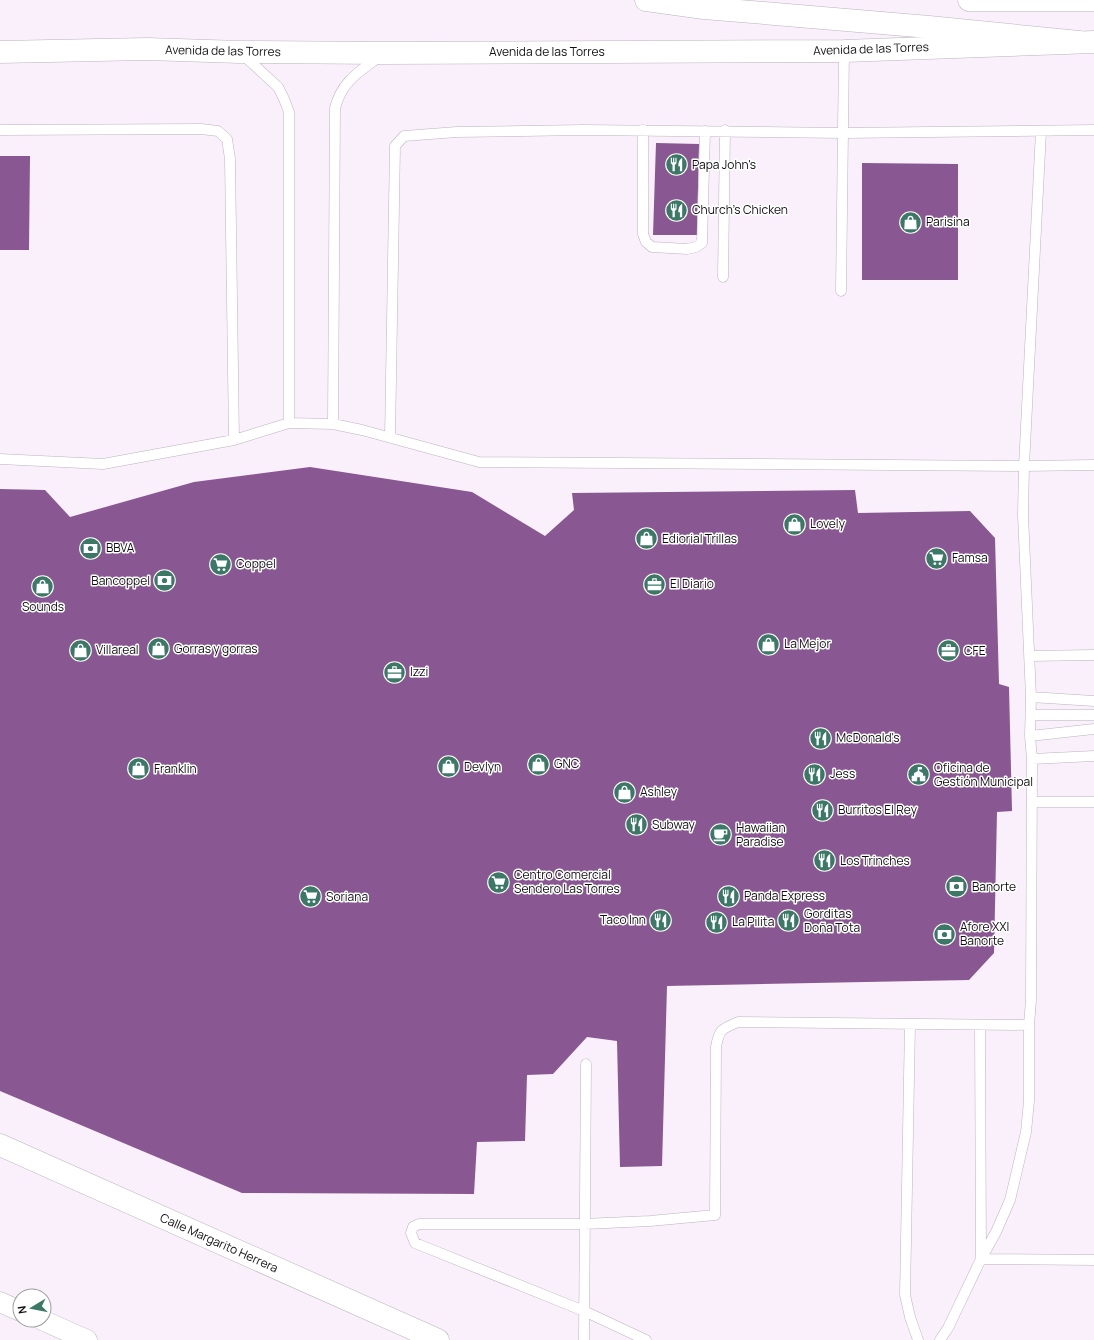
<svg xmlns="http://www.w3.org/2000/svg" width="1094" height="1340" viewBox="0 0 1094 1340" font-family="Manrope,sans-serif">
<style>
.building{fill:#895792}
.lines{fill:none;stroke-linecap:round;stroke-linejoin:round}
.lane-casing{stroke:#bcb3be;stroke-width:11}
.street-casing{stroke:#bcb3be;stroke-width:21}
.secondary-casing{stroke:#bcb3be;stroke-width:23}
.primary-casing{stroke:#bcb3be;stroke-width:23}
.highway-casing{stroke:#bcb3be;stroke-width:23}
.lane{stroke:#fff;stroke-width:10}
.street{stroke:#fff;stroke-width:20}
.secondary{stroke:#fff;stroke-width:22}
.primary{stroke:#fff;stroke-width:22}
.highway{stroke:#fff;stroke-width:22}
.labels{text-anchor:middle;stroke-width:3;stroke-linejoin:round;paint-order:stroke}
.street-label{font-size:12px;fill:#120f12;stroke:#fff}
.poi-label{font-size:12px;fill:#120f12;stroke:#fff;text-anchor:start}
</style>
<rect width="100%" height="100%" fill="#f9f0fb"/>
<!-- building -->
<path class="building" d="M656,143L699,144L697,235H653Z
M0,156H30L29,250H0Z
M862,163L958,164V280H862Z
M310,467L472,492L545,536L574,510L572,493L855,490L858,513L970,511L995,538L999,684L1009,687L1012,811L997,812L994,953L969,980L667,986L662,1166L620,1167L617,1041L587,1037L553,1074L527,1075L525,1141L477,1142L474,1194L242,1193L0,1091V489L45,490L70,517L194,482Z"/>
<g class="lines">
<defs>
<path id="lane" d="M242,54L278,87L284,99L289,112V423
M0,130L201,129L218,131L227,139L230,159L234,440
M643,130V234L646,242L652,247L687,249L696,247L702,243L705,131
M1041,131L1024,466L1094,465
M723,277L725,130
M841,291L844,51
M333,424L335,108C342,81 359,72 379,57
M390,437L395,146L404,136L457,132L583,130L843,133L1094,130
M0,459L103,464L234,440L289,423L333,424L362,430L479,462L1024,466L1023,515L1031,697L1030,736L1032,759L1031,1000L1029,1025V1101L1026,1132L1015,1179L1010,1200L996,1232L981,1259L948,1328L940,1340
M1029,656L1094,655
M1031,697L1094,701
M1031,715H1094
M1030,736L1094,729
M1032,759L1094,756
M1032,802H1094
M910,1024L905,1295L910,1317L918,1340
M980,1025L981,1259L1094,1260
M584,1340L586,1064
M646,1340L584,1311L415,1243L411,1233L413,1227L419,1224H584L650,1221L715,1215L716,1047C719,1030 721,1029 738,1022L1029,1025"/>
<path id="street" d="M0,1302L20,1311
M42,1320L87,1340"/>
<path id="secondary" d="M0,1145L438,1340"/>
<path id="primary" d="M0,52L147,49L240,52L384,53L844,51L1094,42"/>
<path id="highway" d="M646,0L704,8L929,27L1079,42
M969,0H1094"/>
</defs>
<!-- lane casing -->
<use href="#lane" class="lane-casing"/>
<!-- street casing -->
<use href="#street" class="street-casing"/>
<!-- secondary casing -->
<use href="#secondary" class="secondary-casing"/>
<!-- primary casing -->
<use href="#primary" class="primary-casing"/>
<!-- highway casing -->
<use href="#highway" class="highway-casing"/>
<!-- lane -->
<use href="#lane" class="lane"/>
<!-- street -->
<use href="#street" class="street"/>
<!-- secondary -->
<use href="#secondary" class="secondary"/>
<!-- primary -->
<use href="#primary" class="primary"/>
<!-- highway -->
<use href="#highway" class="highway"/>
</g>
<!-- icons -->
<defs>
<symbol id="restaurant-disc" viewBox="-11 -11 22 22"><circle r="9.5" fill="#3b7966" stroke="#fff"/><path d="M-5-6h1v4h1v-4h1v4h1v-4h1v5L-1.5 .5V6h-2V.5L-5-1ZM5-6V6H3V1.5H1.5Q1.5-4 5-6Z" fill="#fff"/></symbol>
<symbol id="shop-disc" viewBox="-11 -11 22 22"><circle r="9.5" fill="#3b7966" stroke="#fff"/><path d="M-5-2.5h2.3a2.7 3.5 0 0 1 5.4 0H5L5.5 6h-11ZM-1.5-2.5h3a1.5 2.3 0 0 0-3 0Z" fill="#fff"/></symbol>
<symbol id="bank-disc" viewBox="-11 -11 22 22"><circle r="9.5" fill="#3b7966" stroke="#fff"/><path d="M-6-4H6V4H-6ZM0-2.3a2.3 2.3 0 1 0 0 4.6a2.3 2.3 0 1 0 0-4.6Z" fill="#fff"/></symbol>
<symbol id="supermarket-disc" viewBox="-11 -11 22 22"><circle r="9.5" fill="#3b7966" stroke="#fff"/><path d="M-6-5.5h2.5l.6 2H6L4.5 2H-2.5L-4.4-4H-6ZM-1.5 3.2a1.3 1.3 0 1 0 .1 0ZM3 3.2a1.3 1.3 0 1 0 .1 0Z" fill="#fff"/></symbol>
<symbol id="office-disc" viewBox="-11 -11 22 22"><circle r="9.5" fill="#3b7966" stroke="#fff"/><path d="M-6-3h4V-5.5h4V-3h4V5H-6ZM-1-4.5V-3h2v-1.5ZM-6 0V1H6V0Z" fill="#fff"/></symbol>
<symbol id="civic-disc" viewBox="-11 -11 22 22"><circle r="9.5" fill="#3b7966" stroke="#fff"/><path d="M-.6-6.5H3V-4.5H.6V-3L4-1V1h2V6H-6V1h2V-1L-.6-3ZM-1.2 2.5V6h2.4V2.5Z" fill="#fff"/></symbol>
<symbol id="cafe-disc" viewBox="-11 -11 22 22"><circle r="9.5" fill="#3b7966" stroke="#fff"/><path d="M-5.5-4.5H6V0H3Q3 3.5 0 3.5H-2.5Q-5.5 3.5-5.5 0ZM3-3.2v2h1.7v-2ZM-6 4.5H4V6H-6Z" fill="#fff"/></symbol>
</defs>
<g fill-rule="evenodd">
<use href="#restaurant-disc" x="664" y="152" width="25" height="25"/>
<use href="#restaurant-disc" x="664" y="198" width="25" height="25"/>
<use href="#shop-disc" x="898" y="210" width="25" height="25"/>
<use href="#shop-disc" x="782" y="512" width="25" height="25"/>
<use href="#shop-disc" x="634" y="526" width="25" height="25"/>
<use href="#bank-disc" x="78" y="536" width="25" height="25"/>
<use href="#supermarket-disc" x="924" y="546" width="25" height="25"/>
<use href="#supermarket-disc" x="208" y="552" width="25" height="25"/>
<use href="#bank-disc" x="152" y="568" width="25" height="25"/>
<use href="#office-disc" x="642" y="572" width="25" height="25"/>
<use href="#shop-disc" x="30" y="574" width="25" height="25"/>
<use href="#shop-disc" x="756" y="632" width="25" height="25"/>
<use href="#shop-disc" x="146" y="636" width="25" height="25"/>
<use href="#shop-disc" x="68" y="638" width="25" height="25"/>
<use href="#office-disc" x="936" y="638" width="25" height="25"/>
<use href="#office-disc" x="382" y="660" width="25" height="25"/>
<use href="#restaurant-disc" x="808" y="726" width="25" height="25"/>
<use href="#shop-disc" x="526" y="752" width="25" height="25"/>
<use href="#shop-disc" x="436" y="754" width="25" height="25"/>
<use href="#shop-disc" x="126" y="756" width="25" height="25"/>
<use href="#restaurant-disc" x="802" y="762" width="25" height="25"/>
<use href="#civic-disc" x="906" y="762" width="25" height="25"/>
<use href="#shop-disc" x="612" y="780" width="25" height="25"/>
<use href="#restaurant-disc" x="810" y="798" width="25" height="25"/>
<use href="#restaurant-disc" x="624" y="812" width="25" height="25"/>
<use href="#cafe-disc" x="708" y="822" width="25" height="25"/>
<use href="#restaurant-disc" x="812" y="848" width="25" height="25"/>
<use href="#supermarket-disc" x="486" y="870" width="25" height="25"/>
<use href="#bank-disc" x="944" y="874" width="25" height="25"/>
<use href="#restaurant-disc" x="716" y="884" width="25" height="25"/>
<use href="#supermarket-disc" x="298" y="884" width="25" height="25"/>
<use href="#restaurant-disc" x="648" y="908" width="25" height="25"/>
<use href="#restaurant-disc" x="776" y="908" width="25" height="25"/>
<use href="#restaurant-disc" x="704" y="910" width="25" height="25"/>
<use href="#bank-disc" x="932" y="922" width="25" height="25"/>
</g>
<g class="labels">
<!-- street labels -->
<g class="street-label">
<text transform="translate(871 49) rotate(-2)" y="4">Avenida de las Torres</text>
<text transform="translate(223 51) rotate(1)" y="4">Avenida de las Torres</text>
<text x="547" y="56">Avenida de las Torres</text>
<text transform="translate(219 1243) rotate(24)" y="4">Calle Margarito Herrera</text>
</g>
<!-- poi labels -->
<g class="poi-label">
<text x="692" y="169">Papa John's</text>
<text x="692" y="214">Church's Chicken</text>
<text x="926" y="226">Parisina</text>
<text x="810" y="528">Lovely</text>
<text x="662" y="543">Ediorial Trillas</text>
<text x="106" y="552">BBVA</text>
<text x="952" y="562">Famsa</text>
<text x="236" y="568">Coppel</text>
<text x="150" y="585" text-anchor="end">Bancoppel</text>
<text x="670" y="588">El Diario</text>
<text x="43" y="611" text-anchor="middle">Sounds</text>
<text x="784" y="648">La Mejor</text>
<text x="174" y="653">Gorras y gorras</text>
<text x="96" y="654">Villareal</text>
<text x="964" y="655">CFE</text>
<text x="410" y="676">Izzi</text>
<text x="836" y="742">McDonald's</text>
<text x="554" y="768">GNC</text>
<text x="464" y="771">Devlyn</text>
<text x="934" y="772">Oficina de<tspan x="934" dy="14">Gestión Municipal</tspan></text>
<text x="154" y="773">Franklin</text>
<text x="830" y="778">Jess</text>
<text x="640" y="796">Ashley</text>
<text x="838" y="814">Burritos El Rey</text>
<text x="652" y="829">Subway</text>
<text x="736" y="832">Hawaiian<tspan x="736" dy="14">Paradise</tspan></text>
<text x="840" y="865">Los Trinches</text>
<text x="514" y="879">Centro Comercial<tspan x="514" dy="14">Sendero Las Torres</tspan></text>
<text x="972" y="891">Banorte</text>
<text x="744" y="900">Panda Express</text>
<text x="326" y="901">Soriana</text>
<text x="804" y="918">Gorditas<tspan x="804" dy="14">Doña Tota</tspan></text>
<text x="646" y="924" text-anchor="end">Taco Inn</text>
<text x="732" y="926">La Pilita</text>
<text x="960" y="931">Afore XXI<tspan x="960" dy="14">Banorte</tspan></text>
</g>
</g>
<!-- north arrow -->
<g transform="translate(32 1308) rotate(260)"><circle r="19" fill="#ffffff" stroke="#a09fa0"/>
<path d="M0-3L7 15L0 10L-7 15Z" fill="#3b7966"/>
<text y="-6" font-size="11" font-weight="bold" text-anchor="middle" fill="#120f12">N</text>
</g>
</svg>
